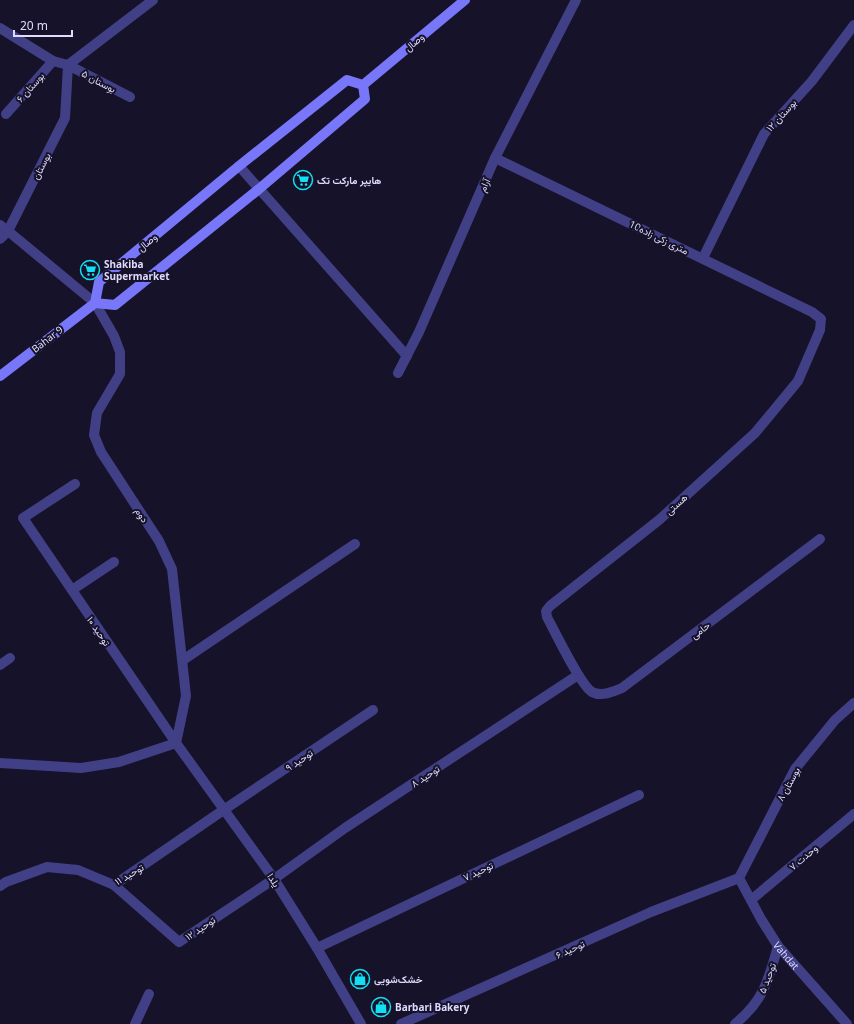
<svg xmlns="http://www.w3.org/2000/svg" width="854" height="1024" viewBox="0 0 854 1024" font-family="'Noto Sans',Vazirmatn,sans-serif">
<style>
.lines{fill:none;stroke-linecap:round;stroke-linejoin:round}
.lane{stroke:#413f85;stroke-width:10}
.street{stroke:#413f85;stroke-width:10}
.secondary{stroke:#7977f9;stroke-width:10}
.labels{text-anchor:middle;stroke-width:4;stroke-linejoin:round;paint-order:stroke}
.street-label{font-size:10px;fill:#dfdbfd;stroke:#151229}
.poi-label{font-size:10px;font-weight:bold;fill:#dfdbfd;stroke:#151229;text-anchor:start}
</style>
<rect width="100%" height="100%" fill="#151229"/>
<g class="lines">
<!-- lane -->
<path class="lane" d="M225,809L373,710
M114,885L179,942L274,879
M135,1024L149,994"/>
<!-- street -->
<g class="street">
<path d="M0,28L53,61L68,65L65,118L8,231L0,239"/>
<path d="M130,97L68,65L153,0"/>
<path d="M6,114L53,61"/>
<path d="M495,158L812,312L821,319L820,330L798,381L755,433L659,520L550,606L546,611L547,617C554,630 581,686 592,692C601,697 613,692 622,688L820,539"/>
<path d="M239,166L407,356"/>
<path d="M0,225L8,231L95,303L114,336L120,352V374L97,413L94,435L101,452L159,541L172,569L186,696L176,743"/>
<path d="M703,258L764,134L812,81L854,25"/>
<path d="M398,373L419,332L495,158L576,0"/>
<path d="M75,484L23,518L176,743L274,879L317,948L361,1024"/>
<path d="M72,590L114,562"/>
<path d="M183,660L355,544"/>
<path d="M0,665L10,658"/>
<path d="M0,763L81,768L119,762L176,743"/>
<path d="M739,878L795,769L835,720L854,703"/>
<path id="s1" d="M739,878L761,919L778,946L847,1024"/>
<path d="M274,879L345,828L578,675"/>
<path d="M0,886L6,882L47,867L78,870L114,885L225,809"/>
<path d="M751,900L854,814"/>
<path d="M317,948L639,795"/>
<path d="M401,1024L651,912L739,878"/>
<path d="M735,1024C764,1000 768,981 778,946"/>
</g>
<!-- secondary -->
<path class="secondary" d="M363,85L465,0
M95,303L115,305L259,189L365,99L363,85
M0,376L95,303L99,282L239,166L347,80L363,85"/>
</g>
<!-- icons -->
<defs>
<symbol id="supermarket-ring" viewBox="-11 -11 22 22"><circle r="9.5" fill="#151229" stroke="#11e0f4" stroke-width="1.5"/><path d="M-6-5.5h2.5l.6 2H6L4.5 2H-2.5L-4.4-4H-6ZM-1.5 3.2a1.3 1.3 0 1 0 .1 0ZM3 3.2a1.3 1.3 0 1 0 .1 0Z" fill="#11e0f4"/></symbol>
<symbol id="shop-ring" viewBox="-11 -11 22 22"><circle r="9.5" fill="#151229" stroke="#11e0f4" stroke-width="1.5"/><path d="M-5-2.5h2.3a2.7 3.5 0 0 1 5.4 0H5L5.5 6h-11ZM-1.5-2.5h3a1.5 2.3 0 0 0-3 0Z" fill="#11e0f4"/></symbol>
</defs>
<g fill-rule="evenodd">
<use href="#supermarket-ring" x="292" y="169" width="22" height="22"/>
<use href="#supermarket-ring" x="79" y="259" width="22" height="22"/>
<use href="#shop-ring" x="349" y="968" width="22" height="22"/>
<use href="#shop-ring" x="370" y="996" width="22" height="22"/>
</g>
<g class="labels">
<!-- street labels -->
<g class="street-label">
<text transform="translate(414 42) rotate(-40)" y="4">وصال</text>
<text transform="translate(99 81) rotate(28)" y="4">بوستان ۵</text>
<text transform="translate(30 87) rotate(-48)" y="4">بوستان ۶</text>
<text transform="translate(781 115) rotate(-48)" y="4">بوستان ۱۲</text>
<text transform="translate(41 166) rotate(-63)" y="4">بوستان</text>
<text transform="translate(484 185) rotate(-66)" y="4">آرام</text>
<text transform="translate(659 237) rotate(26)" y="4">10متری زکی زاده</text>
<text transform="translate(147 242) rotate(-40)" y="4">وصال</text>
<text transform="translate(47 339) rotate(-38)" y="4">Bahar 9</text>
<text transform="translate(676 504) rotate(-42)" y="4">هستی</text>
<text transform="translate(142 515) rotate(57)" y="4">دوم</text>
<text transform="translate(700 630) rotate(-37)" y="4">حامی</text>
<text transform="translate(99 631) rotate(56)" y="4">توحید ۱۰</text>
<text transform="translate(299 760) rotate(-34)" y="4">توحید ۹</text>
<text transform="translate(425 776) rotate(-33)" y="4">توحید ۸</text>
<text transform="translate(788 784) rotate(-61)" y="4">بوستان ۸</text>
<text transform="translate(803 857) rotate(-40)" y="4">وحدت ۷</text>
<text transform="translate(478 871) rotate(-25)" y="4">توحید ۷</text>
<text transform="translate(129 874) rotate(-31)" y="4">توحید ۱۱</text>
<text transform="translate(274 880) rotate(57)" y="4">یلدا</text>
<text transform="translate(200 928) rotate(-34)" y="4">توحید ۱۲</text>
<text transform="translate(570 949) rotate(-24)" y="4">توحید ۶</text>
<text dy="4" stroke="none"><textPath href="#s1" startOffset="91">Vahdat</textPath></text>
<text transform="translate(767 978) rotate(-69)" y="4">توحید ۵</text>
</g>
<!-- poi labels -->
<g class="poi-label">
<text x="317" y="184">هایپر مارکت تک</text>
<text x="104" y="268">Shakiba<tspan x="104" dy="12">Supermarket</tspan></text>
<text x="374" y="983">خشک‌شویی</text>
<text x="395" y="1011">Barbari Bakery</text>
</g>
</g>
<!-- scale -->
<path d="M14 30v6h58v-6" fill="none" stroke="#dfdbfd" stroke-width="2"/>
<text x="20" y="30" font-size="12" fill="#dfdbfd" stroke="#151229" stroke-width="3" paint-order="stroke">20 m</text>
</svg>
